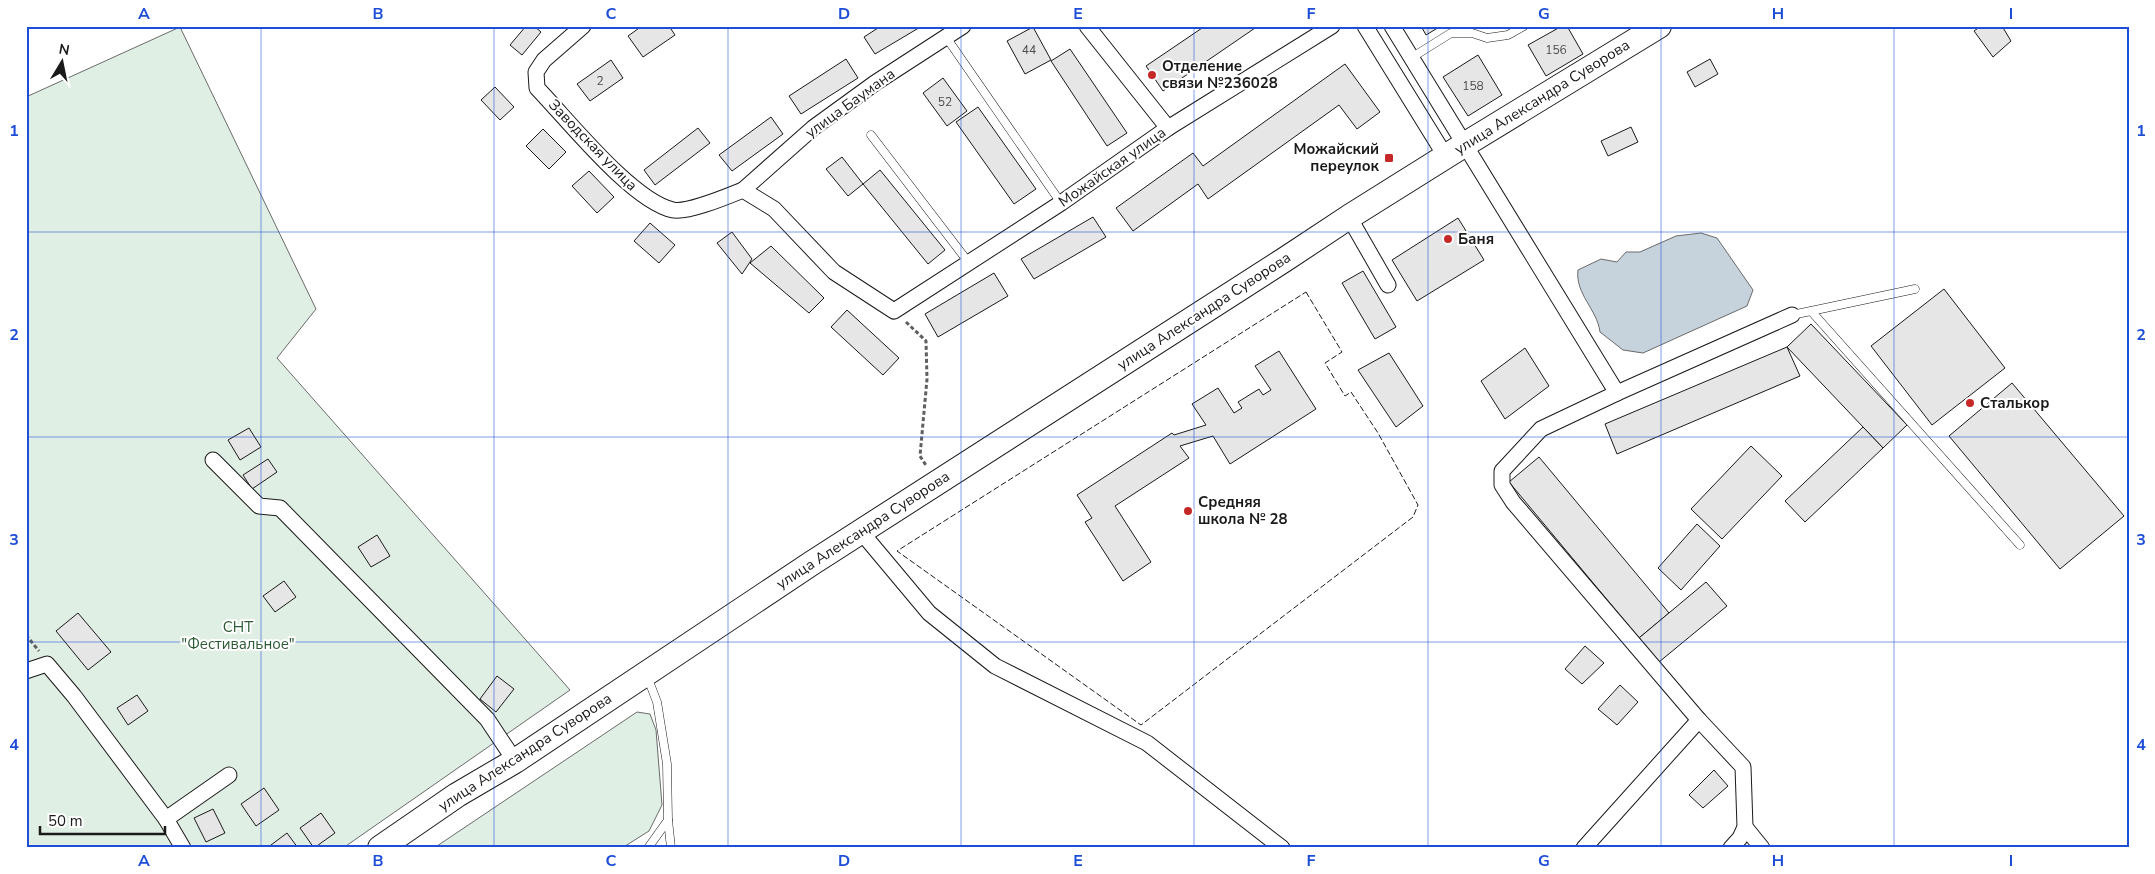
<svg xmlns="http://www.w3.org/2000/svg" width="2155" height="874" font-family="'Nunito Sans',sans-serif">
<rect width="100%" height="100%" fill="#fff"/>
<g fill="#e0efe3" stroke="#6a6a6a">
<polygon points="180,27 316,309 277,358 570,690 343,848 26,848 26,97"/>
<polygon points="637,712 650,714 656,730 662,805 649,831 622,848 434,848"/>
</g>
<path fill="#c6d2dc" stroke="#6a6a6a" d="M 1701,233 L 1717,238 L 1753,290 L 1747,306 L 1643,353 L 1623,350 L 1600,332 C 1597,309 1575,294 1578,270 L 1601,259 L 1617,262 L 1626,252 L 1640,252 L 1676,236 Z"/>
<g fill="#e6e6e6" stroke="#1a1a1a">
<polygon points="526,26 534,26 541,32 522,55 510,45"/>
<polygon points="642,26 669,26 675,35 643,57 628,36"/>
<polygon points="881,26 922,26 875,54 864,37"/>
<polygon points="1205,26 1258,26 1163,91 1146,66"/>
<polygon points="1421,26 1441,26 1426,35"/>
<polygon points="1562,26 1567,26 1583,54 1546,76 1528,45"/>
<polygon points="1981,26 2002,26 2011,41 1993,57 1974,31"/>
<polygon points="1033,27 1051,60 1025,74 1007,41"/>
<polygon points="1070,49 1127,133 1107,146 1051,61"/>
<polygon points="1478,55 1502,95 1468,116 1443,77"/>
<polygon points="846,59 858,78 801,114 789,96"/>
<polygon points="1710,59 1718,74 1695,87 1687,72"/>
<polygon points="611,60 623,78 590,101 577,84"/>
<polygon points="1345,64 1380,112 1357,129 1339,105 1208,199 1198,184 1133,231 1116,208 1193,153 1203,166"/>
<polygon points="943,78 967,111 947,126 923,93"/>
<polygon points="495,87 514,107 500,120 481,100"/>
<polygon points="978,107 1036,189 1014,204 956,122"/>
<polygon points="771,117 783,134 732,171 719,155"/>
<polygon points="1631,127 1638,142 1608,156 1601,141"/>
<polygon points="698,128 710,143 655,185 644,170"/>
<polygon points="543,129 566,152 549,169 526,146"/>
<polygon points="842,157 863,184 848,196 826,169"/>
<polygon points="880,170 945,250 928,264 863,184"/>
<polygon points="589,171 614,197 597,213 572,186"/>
<polygon points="1093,217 1106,237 1034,279 1021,259"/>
<polygon points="1458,218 1484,260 1417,301 1392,260"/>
<polygon points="650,223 675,245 659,263 634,241"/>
<polygon points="732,232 752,259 742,274 717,243"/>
<polygon points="771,246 824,298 809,313 750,263"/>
<polygon points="1363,271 1396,327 1375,339 1342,283"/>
<polygon points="994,273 1008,296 938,337 925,314"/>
<polygon points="1944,289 2005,368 1932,425 1871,346"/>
<polygon points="847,310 899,358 883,375 831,327"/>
<polygon points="1811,324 1907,425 1883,448 1787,347"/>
<polygon points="1787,347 1800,376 1617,454 1605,424"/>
<polygon points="1525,348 1549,386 1505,419 1481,381"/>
<polygon points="1279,351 1316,409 1230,464 1213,436 1180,446 1189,458 1115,506 1151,562 1123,581 1085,522 1092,518 1077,495 1172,433 1174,435 1206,425 1192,404 1218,388 1234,413 1242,408 1238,402 1259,389 1263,395 1271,390 1255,366"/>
<polygon points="1389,353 1423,406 1396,427 1358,370"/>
<polygon points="2012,383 2124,516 2060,569 1949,436"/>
<polygon points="1863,427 1883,448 1805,522 1785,501"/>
<polygon points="249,428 261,447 240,460 228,440"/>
<polygon points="1751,446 1782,476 1722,539 1691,509"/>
<polygon points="1539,457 1669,613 1639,638 1509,482"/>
<polygon points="268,459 277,472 252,489 243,475"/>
<polygon points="1697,524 1720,546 1681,590 1658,568"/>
<polygon points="377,535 390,556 371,567 358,547"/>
<polygon points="284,581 296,597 275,612 263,596"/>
<polygon points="1706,582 1727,606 1659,662 1639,638"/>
<polygon points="78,613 111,652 88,670 56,631"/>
<polygon points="1585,646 1604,663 1582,684 1565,669"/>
<polygon points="497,676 514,689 496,712 480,699"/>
<polygon points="1620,685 1638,702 1617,725 1598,709"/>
<polygon points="137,695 148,711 128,725 117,708"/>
<polygon points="1714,770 1728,786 1703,808 1689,795"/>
<polygon points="264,788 279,810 256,826 241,804"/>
<polygon points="213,809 225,833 206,842 194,818"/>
<polygon points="321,813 335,833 314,848 300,828"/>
<polygon points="287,833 298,848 267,848"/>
</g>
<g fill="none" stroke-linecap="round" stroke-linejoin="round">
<g stroke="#1a1a1a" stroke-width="9">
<g id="lane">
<polyline points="946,37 1061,203"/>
<polyline points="1411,58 1451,33 1472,33 1487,38 1508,35 1524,26"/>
<polyline points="871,135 969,263"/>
<polyline points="1811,311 2020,545"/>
<polyline points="1792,315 1915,289"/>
<polyline points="647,676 657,702 667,764 668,820 648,848"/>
<polyline points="668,820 671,848"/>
</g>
</g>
<g stroke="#1a1a1a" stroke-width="17">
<g id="street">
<path d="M 583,26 L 544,60 L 536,72 L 537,88 C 568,120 632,201 673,210 C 688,213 728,196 743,190 L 774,209 L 834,272 L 894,311 L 1061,203 L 1168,128 L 1332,26"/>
<polyline points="1087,26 1168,128"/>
<polyline points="1365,26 1446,157"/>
<polyline points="1392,26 1617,393"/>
<polyline points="743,190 813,128 875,83 963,26"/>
<polyline points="1349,217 1388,285"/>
<polyline points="213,460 259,506 280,508 487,719 515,761"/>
<polyline points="862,533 929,613 995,666 1147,743 1282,848"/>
<polyline points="26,671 47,664 74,696 166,819"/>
<polyline points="1745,827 1762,848"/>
<polyline points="183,848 166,819 229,775"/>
<polyline points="1584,848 1699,720"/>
<polyline points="1731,848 1740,838 1745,827 1743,767 1699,720 1513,502 1502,485 1502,471 1541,429 1617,393 1792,315"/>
</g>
</g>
<g stroke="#1a1a1a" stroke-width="26">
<polyline id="primary" points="380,848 457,795 515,761 812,563 1284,260 1349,217 1464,145 1659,26"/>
</g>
<g stroke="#5f5f5f" stroke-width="3" stroke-dasharray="4 2.5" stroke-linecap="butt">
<polyline points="906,322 926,341 927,379 920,456 927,467"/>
<polyline points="26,635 39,651"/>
</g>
<use href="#lane" stroke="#fff" stroke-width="8"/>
<use href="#street" stroke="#fff" stroke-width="15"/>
<use href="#primary" stroke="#fff" stroke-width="24"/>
<polygon stroke="#1a1a1a" stroke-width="1" stroke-dasharray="6 2.5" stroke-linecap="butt" points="1306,292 1342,352 1325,363 1345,396 1351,392 1378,433 1418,505 1413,517 1141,725 897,551"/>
</g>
<path fill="none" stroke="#1d4ed8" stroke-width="1" stroke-opacity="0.55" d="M 261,26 L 261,848M 494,26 L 494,848M 728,26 L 728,848M 961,26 L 961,848M 1194,26 L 1194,848M 1428,26 L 1428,848M 1661,26 L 1661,848M 1894,26 L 1894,848M 26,232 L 2129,232M 26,437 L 2129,437M 26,642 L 2129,642"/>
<g fill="#c62828" stroke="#fff" stroke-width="2">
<circle cx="1152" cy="75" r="5"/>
<rect x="1384" y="153" width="10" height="10" rx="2.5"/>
<circle cx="1448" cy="239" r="5"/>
<circle cx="1970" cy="403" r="5"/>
<circle cx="1188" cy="511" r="5"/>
</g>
<g text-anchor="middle" stroke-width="4" stroke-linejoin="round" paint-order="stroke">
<g font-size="12" fill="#4d4d4d">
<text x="1029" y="54">44</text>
<text x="1556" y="54">156</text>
<text x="600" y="85">2</text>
<text x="1473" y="90">158</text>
<text x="945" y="106">52</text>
</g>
<g font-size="15" font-weight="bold" fill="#1a1a1a" stroke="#fff" text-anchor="start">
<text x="1162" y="71">Отделение<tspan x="1162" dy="17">связи №236028</tspan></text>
<text x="1379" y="154" text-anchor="end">Можайский<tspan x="1379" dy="17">переулок</tspan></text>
<text x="1458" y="244">Баня</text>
<text x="1980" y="408">Сталькор</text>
<text x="1198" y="507">Средняя<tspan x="1198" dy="17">школа № 28</tspan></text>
</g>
<g font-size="15" fill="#1a1a1a" stroke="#fff">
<text transform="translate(1542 97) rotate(-32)" y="5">улица Александра Суворова</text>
<text transform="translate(850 103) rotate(-36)" y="5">улица Баумана</text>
<text transform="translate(593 145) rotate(46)" y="5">Заводская улица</text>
<text transform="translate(1112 167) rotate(-35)" y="5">Можайская улица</text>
<text transform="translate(1204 311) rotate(-33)" y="5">улица Александра Суворова</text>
<text transform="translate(863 530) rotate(-33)" y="5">улица Александра Суворова</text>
<text transform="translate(525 752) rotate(-33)" y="5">улица Александра Суворова</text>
</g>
<g font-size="15" fill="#2b5a34" stroke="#fff">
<text x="238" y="632">СНТ<tspan x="238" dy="17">"Фестивальное"</tspan></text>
</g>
</g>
<rect width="2155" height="874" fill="none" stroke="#ffffff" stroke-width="55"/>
<g transform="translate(62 62) rotate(10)" stroke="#ffffff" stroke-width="4" paint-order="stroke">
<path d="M0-4L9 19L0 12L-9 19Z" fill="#1a1a1a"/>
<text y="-8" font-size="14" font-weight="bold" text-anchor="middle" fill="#1a1a1a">N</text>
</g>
<path d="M40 826v8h125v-8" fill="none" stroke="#1a1a1a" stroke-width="2.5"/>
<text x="48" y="826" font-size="15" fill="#1a1a1a" stroke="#ffffff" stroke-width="4" paint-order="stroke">50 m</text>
<rect x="28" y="28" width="2100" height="818" fill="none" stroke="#1d4ed8" stroke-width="2"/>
<g font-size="16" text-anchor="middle" font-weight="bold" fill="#1d4ed8">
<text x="144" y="19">A</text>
<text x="378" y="19">B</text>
<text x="611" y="19">C</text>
<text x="844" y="19">D</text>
<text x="1078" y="19">E</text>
<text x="1311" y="19">F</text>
<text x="1544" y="19">G</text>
<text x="1778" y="19">H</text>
<text x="2011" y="19">I</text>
<text x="14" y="136">1</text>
<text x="2141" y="136">1</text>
<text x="14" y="340">2</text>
<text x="2141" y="340">2</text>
<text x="14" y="545">3</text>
<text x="2141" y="545">3</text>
<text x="14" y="750">4</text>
<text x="2141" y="750">4</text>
<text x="144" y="866">A</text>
<text x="378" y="866">B</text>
<text x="611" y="866">C</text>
<text x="844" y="866">D</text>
<text x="1078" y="866">E</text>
<text x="1311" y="866">F</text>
<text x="1544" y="866">G</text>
<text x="1778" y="866">H</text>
<text x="2011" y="866">I</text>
</g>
</svg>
